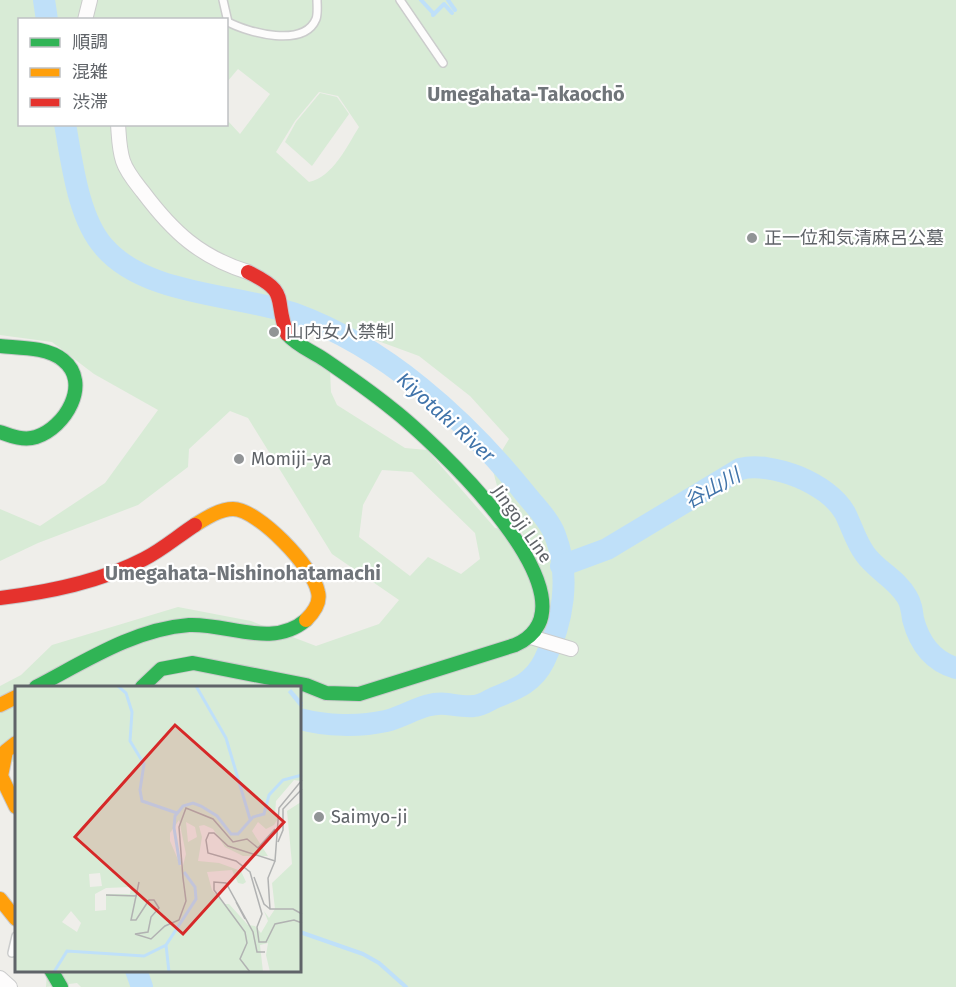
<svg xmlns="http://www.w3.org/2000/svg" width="956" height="987" font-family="'Fira Sans','Noto Sans JP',sans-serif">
<rect width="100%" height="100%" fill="#efeeea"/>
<g fill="#d8ebd6" fill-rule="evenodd">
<path d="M 0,0 L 956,0 L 956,987 L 81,987 L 77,983 L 46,987 L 47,971 L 300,970 L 300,687 L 16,687 L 16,762 L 0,761 L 0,686 L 21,675 L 52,645 L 178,607 L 251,621 L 316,646 L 379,624 L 399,600 L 332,554 L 248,418 L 230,411 L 189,449 L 188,467 L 138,505 L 38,543 L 0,561 L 0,509 L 40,526 L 105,483 L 158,410 L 94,374 L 52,342 L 0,335 ZM 20,20 L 226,20 L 227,82 L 238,69 L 270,94 L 240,134 L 227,120 L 226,124 L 20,124 ZM 319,92 L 338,96 L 359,127 C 347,146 333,177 309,182 L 276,152 L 295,121 ZM 291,309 L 419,356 L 470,396 L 509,439 L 492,467 L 500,497 L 524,536 L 521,542 L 503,529 L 495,528 L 427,450 L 405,448 L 337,405 L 331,392 L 330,371 L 285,338 ZM 382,470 L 412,472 L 475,533 L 480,559 L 461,574 L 428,557 L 410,576 L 359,537 L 363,505 Z"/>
<polygon points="320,93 337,97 349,114 312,166 285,142 296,122"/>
</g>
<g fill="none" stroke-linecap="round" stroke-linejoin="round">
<g stroke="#bfe0f9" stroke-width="4">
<polyline points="421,0 434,14"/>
<polyline points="448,0 455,10"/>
<polyline points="433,15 444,4 452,13"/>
<polyline points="300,932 363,954 379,963 406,987"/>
</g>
<g stroke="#bfe0f9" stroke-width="22">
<polyline points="44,0 47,20"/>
<path d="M 65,124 C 72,162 78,218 104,247 C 146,296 238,294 295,314 C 385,347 464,418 523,491 C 534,505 549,519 555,535 C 571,576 563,623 544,661 C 533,683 516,689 494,698 C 488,701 481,706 474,706 C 466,707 455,705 447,704 C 425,701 407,716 386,721 C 359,727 326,726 300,719"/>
<path d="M 561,566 L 607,549 L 740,469 C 772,461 828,483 845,513 C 852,527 856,542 865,554 C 877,571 897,579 907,597 C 911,603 912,611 913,619 C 919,642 932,661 956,668"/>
<polyline points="136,970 142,987"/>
</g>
<g stroke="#cbcccc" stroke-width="10">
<g id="lane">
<path d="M 223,0 L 228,22 C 249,33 304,48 316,19 C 318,14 317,5 317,0"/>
<polyline points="400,0 443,63"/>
<polyline points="12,953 16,936"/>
</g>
</g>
<g stroke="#cbcccc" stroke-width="16">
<g id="street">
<polyline points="85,20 90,0"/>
<path d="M 118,124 C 119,137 119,149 123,161 C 127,173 136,183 143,192 C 173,232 200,257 248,272"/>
<polyline points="531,637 571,649"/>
<polyline points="0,978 10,987"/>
</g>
</g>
<g stroke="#cacacb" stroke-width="16">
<g id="fast">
<path d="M 0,346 C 20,348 47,347 63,360 C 92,383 65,428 36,437 C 24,441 11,436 0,432"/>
<path d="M 36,687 C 84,662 134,629 189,625 C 228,623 272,649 306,620"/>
<path d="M 142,687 L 161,669 L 193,663 L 306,685 L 326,693 L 359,694 L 515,645 C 610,604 431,439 391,408 C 370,391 347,375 325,360 C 313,352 296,345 287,334"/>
<polyline points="51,970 61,987"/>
</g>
</g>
<g stroke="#cacacb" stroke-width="16">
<g id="slow">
<path d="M 195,525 C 206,518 220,509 233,509 C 258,509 314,568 318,592 C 321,603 313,613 306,620"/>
<polyline points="0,705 16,697"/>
<polyline points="16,743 6,751 1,776 16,807"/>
<polyline points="0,899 16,919"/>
</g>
</g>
<g stroke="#cacacb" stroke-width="16">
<g id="jam">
<path d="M 248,272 C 291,293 273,297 287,334"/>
<path d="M 0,598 C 49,592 100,582 144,559 C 162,550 178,536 195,525"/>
</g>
</g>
<use href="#lane" stroke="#fdfcfc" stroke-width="7"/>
<use href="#street" stroke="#fdfcfc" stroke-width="14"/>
<use href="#fast" stroke="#30b455" stroke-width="14"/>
<use href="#slow" stroke="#ff9f0a" stroke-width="14"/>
<use href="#jam" stroke="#e5322d" stroke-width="14"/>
</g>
<g fill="#919496" stroke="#fff" stroke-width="2">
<circle cx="752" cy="238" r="6"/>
<circle cx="274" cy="332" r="6"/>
<circle cx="239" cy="459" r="6"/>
<circle cx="319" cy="817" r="6"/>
</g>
<g text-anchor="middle" stroke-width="4.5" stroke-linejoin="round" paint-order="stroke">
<g font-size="18" fill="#5f6368" stroke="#fff" text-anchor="start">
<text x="764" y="244">正一位和気清麻呂公墓</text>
<text x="286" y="338">山内女人禁制</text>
<text x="251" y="465">Momiji-ya</text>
<text x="331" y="823">Saimyo-ji</text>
</g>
<g font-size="18" fill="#5f6368" stroke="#fff">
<text transform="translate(522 524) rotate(55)" y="6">Jingoji Line</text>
</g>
<g font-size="20" font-weight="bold" fill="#70757a" stroke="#fff">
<text x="526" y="101">Umegahata-Takaochō</text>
<text x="243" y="580">Umegahata-Nishinohatamachi</text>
</g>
<g font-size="20" font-style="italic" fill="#4174aa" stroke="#fff">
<text transform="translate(446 417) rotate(42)" y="7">Kiyotaki River</text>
<text transform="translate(712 488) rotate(-29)" y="7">谷山川</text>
</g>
</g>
<g transform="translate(15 686)">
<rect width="286" height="286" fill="#efeeea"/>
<path d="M 0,0 L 286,0 L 286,95 L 279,94 L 261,115 L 260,129 L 264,131 L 259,139 L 251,143 L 243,136 L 237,145 L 253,170 L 228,170 L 210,161 L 198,143 L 189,139 L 184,140 L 187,151 L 183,175 L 204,177 L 226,185 L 231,196 L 228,198 L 223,197 L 217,184 L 192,186 L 197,204 L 209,218 L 214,218 L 233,239 L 240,240 L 246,247 L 253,235 L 249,225 L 254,232 L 260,223 L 257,197 L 277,178 L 272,125 L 286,116 L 286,286 L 255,286 L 251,269 L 253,257 L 245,259 L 248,286 L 0,286 ZM 164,134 L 171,168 L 167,183 L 155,155 L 155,147 ZM 171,136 L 180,141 L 182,151 L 173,156 ZM 85,187 L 87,200 L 75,201 L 74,188 ZM 116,201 L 115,208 L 91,208 L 91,224 L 80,225 L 80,208 L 91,202 ZM 56,225 L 66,237 L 62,246 L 47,236 Z" fill="#d8ebd6" fill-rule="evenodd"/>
<path fill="none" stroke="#bfe0f9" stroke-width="3" d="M 103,0 L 111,7 L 117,26 L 115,55 L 129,78 L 125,104 L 127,115 L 162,127M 181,0 L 211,52 L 235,133M 275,4 L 287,18M 274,5 L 287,21M 165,179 L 159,142 L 160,130 L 168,120 L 178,117 L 186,120 L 202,130 L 216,148 L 223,148 L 238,131 L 249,128 L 254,109 L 268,94 L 287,89M 151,259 L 154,286M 39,286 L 52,265 L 129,270 L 151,259 L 181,213 L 180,201 L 169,186"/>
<path fill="none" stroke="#b1b2b2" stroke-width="1.5" d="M 287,94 L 264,122 L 260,175 L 213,160 L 199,147 L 194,147 L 191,154 L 193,167 L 221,175 L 235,186 L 247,228 L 242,241 L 244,256 L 251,256 L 260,238 L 279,234 L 287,237M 263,156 L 268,144 L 268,123 L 287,103M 260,175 L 253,192 L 255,223 L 278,223 L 287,228M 239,191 L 249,218 L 255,223M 168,192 L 164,141 L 171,122 L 198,133 L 218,156 L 232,153 L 243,162 L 260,143M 124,196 L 116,234 L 121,234 L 134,214 L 139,214 L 144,222 L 136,231 L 133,246 L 120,248 L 136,253 L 150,240 L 164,234 L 171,215 L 168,192M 91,209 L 122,210M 221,216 L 230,233M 235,286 L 225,273 L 232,257 L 230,246 L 199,204 L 199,196 L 211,197 L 238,246 L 242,266 L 250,266"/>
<path fill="#d62828" fill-opacity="0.15" stroke="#d62828" stroke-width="3" d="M 160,39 L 269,136 L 168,248 L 60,151 Z"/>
<rect width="286" height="286" fill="none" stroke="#5f6368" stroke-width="3"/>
</g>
<rect x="18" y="18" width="210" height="108" fill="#ffffff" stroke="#bfc1c3" stroke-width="1.5"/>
<rect x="30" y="38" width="30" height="9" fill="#30b455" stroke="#bfc1c3" stroke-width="1.5"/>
<text x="72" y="48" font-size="18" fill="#5f6368">順調</text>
<rect x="30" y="68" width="30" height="9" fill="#ff9f0a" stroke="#bfc1c3" stroke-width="1.5"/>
<text x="72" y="78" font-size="18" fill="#5f6368">混雑</text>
<rect x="30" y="98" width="30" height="9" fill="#e5322d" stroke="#bfc1c3" stroke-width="1.5"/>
<text x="72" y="108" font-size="18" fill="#5f6368">渋滞</text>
</svg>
